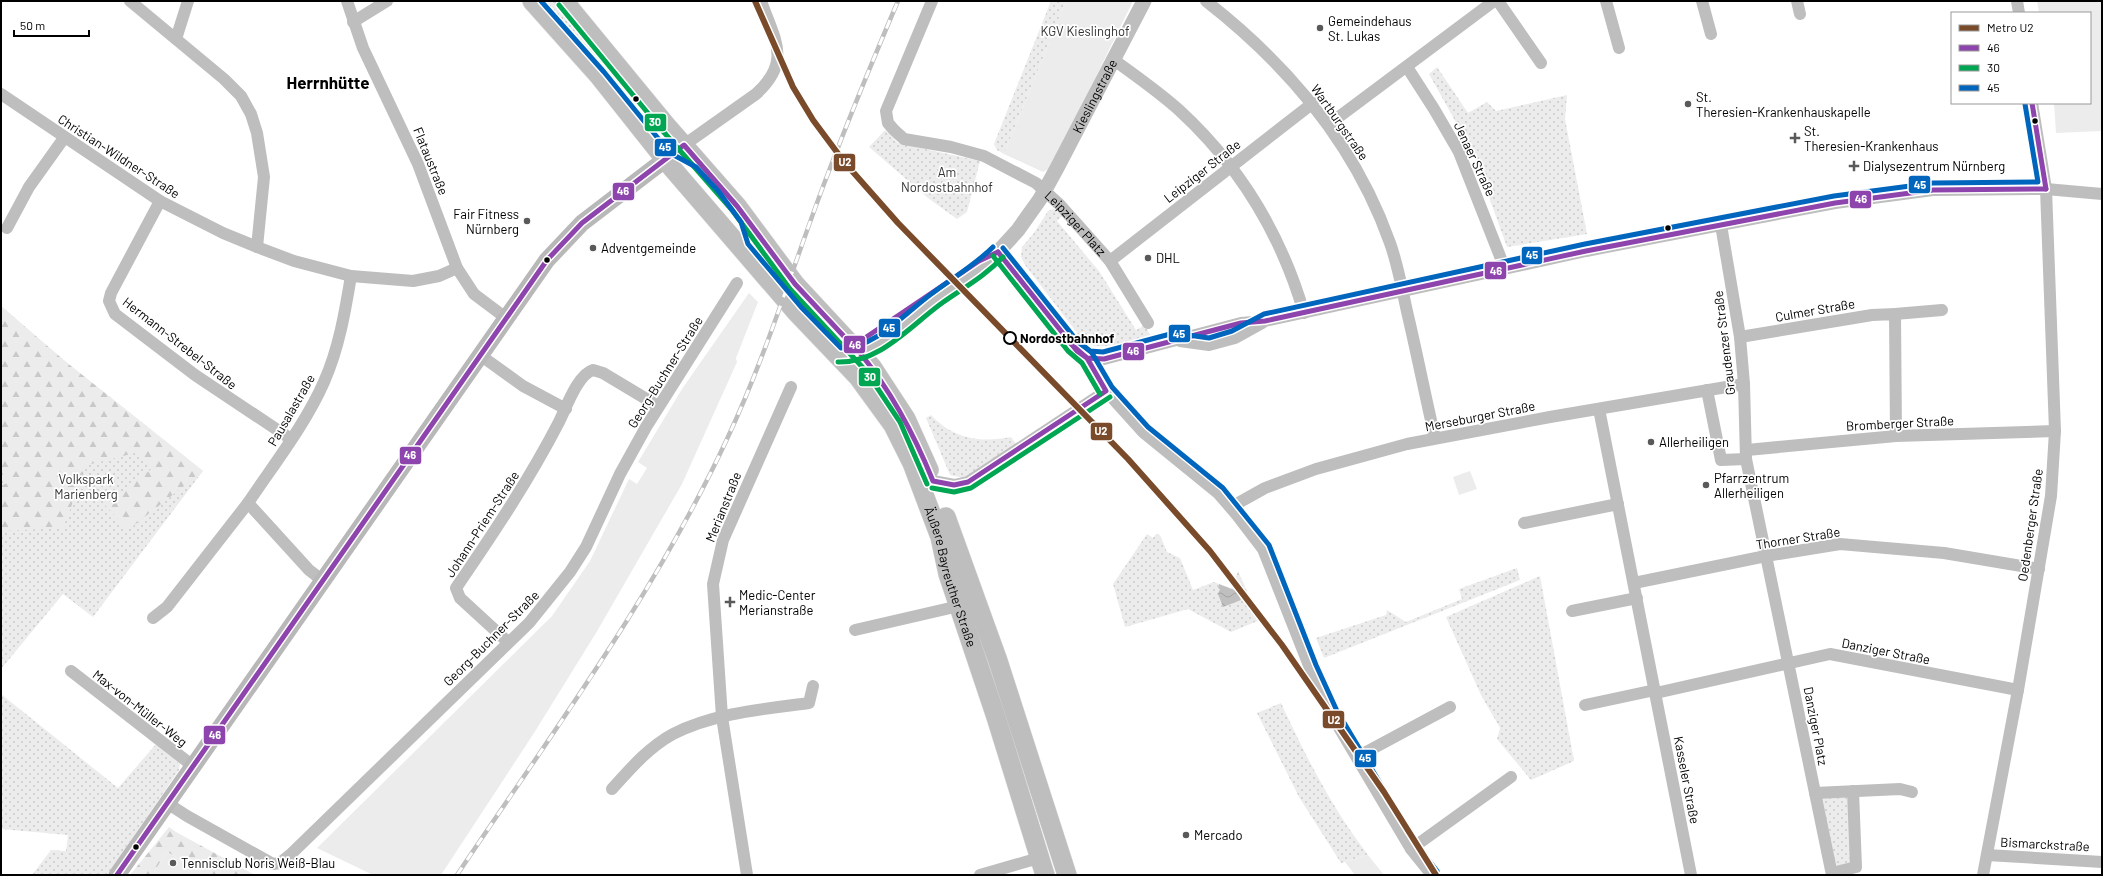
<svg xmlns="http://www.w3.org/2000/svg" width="2103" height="876" font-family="Barlow,sans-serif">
<defs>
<pattern id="grass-dots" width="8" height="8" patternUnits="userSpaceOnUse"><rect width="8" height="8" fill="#ececec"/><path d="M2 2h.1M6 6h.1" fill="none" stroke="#c9c9c9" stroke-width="1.8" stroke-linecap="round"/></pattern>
<pattern id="forest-firs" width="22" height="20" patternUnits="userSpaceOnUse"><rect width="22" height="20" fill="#ececec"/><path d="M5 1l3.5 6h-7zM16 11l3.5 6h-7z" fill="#c9c9c9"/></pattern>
<pattern id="water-waves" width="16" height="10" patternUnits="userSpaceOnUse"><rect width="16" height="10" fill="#bfbfbf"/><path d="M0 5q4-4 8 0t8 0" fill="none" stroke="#a2a2a2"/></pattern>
</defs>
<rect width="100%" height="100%" fill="#fff"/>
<g fill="url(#grass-dots)">
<polygon points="538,1 560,1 635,100 630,100"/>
<polygon points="1051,1 1066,1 1004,154 997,150 994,144"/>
<polygon points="1437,67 1468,113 1487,102 1496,111 1567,95 1565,119 1587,234 1507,247 1473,153 1429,74"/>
<polygon points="645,108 663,127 655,133 640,114 641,111"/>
<polygon points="885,130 898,143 980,161 967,212 957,219 928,198 869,147"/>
<path d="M 1054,209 L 1062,216 L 1057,221 L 1099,271 L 1136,330 L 1145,325 L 1150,335 C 1130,340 1103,353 1084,342 L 1025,265 L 1021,257 L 1022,247 L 1034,233 L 1048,211 Z"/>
<polygon points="1,306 66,362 203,471 93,617 63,594 1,669"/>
<path d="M 931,415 C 953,439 981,443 1011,437 L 1016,444 L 964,478 L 950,475 L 926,418 Z"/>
<polygon points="1147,534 1153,538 1156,534 1160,535 1167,552 1180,558 1193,590 1214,582 1219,584 1218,587 1237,591 1231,589 1238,571 1260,620 1231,632 1188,609 1125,627 1113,584"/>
<polygon points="1517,568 1520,580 1324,658 1316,638 1386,615 1387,610 1406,622 1462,599 1459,589"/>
<polygon points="1540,576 1574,761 1531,780 1497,739 1500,728 1481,695 1446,617"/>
<polygon points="1,694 118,788 156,744 180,764 179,770 107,875 32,875 51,850 66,851 68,835 1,829"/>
<path d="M 1281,703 C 1306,757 1332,808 1368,855 L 1341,863 L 1299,797 L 1257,713 Z"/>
<polygon points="1844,795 1849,799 1851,862 1835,867 1821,797"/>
</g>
<g fill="url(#forest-firs)">
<polygon points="1,306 66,362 203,471 128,530 105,505 154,467 135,453 87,465 63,528 1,531 1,486 7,483 1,467"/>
<polygon points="169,827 176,832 255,875 206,875 167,852 152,875 130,875"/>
</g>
<g fill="#ececec">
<polygon points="1066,1 1133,1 1051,168 1043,172 1004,154"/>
<polygon points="2037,1 2102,1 2102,131 2056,133 2054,103 2090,103 2090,13 2039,13"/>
<polygon points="749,293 758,302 736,358 737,362 682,484 596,633 534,733 441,875 373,875 317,848 552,616 590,561 629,479 637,484 647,468 638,462 682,389"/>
<polygon points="1470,471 1477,489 1459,495 1453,477"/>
<polygon points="167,852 206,875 152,875"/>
<polygon points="1368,855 1384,875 1355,875 1345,862"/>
</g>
<polygon fill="url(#water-waves)" points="1219,584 1237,591 1241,600 1223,607 1218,594 1220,589 1218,588"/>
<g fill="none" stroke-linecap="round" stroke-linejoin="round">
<g stroke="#dbdbdb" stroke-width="20">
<g id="primary">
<path id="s3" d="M 532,1 L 599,76 L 672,168 L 796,312 L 858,377 L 893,425 L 912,463 L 940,537 L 948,574 L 996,717 L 1045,875"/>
<polyline points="564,1 666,125 737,206 795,284 872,367 906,419 929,470"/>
<polyline points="946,517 998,661 1067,875"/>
</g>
</g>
<g stroke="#bebebe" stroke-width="12">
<polyline points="130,1 224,79 241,96 251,114 257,133 264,177 257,247"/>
<polyline points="347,1 363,48 418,164 457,268 474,294 506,318"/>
<path id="s1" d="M 932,1 L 886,111 L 888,123 L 894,130 L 904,139 L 951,147 L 984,156 L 1036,183 L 1060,205 L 1110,261 L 1148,323"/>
<path d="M 1206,1 C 1288,65 1355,144 1390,243 C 1399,268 1403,295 1409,320 C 1418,359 1426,399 1435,438"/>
<polyline points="1498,1 1541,63"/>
<polyline points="1606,1 1619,48"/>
<polyline points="1702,1 1711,34"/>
<polyline points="1797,1 1800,14"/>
<polyline points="2017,1 2019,13"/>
<polyline points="353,22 387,1"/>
<polyline points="176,39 188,1"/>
<path d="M 1114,60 C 1136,76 1159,92 1179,110 C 1240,166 1281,234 1304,313"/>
<polyline points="1407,67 1434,109 1459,152 1505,269"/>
<polyline points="1,94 160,201 223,233 257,247 294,261 351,276 413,281 439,276 457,268"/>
<polyline points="1328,125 1494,1"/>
<path d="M 684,145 L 756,94 C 792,61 775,41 761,1"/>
<polyline points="160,201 111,293 109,301 115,314 195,375 291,439"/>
<polyline points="1721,225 1740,337 1744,384 1746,459 1832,875"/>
<polyline points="7,228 29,187 64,138"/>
<polyline points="998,252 1073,347 1087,358 1106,391 1143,432 1218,493 1237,515 1263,549 1310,668 1331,714 1411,849 1432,875"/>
<polyline points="1110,261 1313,103"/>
<polyline points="1895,314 1942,310"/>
<polyline points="1740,337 1872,315 1895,314 1896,436"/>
<polyline points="1180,341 1209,345 1235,338 1262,323"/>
<polyline points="480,355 523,386 566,409"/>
<polyline points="1087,358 1104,359 1241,323 1265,321 1586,251 1835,203 1933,190 2046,189 2102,194"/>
<polyline points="1707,390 1721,460 1746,459"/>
<polyline points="1599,409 1691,875"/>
<polyline points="1747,450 1896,436 2055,431"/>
<polyline points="933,481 954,485 968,482 1106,391"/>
<polyline points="1231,507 1265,488 1316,469 1407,444 1550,417 1744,384"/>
<polyline points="1524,523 1618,504"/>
<path d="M 322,580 L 309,570 L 248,503 C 274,464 305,425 324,382 C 339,348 345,312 351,276"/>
<polyline points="1634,583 1766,556 1840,544 1944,553 2039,569"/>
<polyline points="1572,611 1637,598"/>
<polyline points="153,618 167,607 248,503"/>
<polyline points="855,630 959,606"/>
<path d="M 508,642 L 460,598 L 456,588 C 493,534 529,480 559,422 C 566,408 578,374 593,370 L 603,373 L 658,406"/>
<polyline points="71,671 193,766"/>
<polyline points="1656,693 1830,654 2018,690"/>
<polyline points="1585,705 1655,690"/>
<polyline points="1357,757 1450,707"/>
<path d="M 612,789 C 630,769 649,747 673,734 C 714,713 764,709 809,703 L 813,686"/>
<polyline points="1815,793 1900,789 1912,792"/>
<polyline points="167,803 187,816 273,864 280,863 290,855 529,623 570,572 586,547 620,474 646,427 737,283"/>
<polyline points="1411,849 1511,777"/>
<polyline points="1987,855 2102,862"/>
<polyline points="1832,873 1856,867 1853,791"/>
<polyline points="747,875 722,717 713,584 723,540 791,387"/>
<polyline points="980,875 1039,858"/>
<polyline points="1983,875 2018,690 2051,496 2055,431 2046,189 2032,103"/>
</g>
<path stroke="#bebebe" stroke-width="15" id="s2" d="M 849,356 L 860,353 L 890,334 L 944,294 L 987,264 L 1018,230 L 1040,199 L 1057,168 L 1144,1"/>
<polyline stroke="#b8b8b8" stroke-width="17" points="117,875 547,260 582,223 684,145"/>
<use href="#primary" stroke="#bebebe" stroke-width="19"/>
<g stroke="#bebebe" stroke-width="4.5">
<path id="rail" d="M 457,875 C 552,733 655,594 727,439 C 766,356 792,269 824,184 C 847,123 872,62 898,1"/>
</g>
<use href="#rail" stroke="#fff" stroke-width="3" stroke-dasharray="9" stroke-linecap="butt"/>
<g stroke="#fff" stroke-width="8">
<g id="bus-1">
<polyline points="2032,103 2046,189"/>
<polyline points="998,252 1077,351 1087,358 1104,359 1241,323 1265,321 1586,251 1835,203 1933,190 2046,189"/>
<path d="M 860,353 C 892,392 914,434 933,481 L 954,485 L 968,482 L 1106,391 L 1087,358 L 1070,343"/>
<polyline points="117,875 547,260 582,223 684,145 737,206 795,284 853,346 979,261 998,252"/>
</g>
</g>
<g stroke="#fff" stroke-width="8">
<g id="bus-2">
<polyline points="559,5 661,129 732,210 790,289 866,371 900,422 927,484"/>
<polyline points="993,256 1068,351 1082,363 1100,394"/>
<path d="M 838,362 C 880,363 910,326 942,303 C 963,288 985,276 1003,257"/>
<polyline points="932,488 954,492 971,488 1110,397"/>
</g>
</g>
<g stroke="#fff" stroke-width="8">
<g id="bus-3">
<path d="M 541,1 L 604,72 L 670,153 L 696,167 L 719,192 L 741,222 L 748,244 L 801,307 L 841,348 C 875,349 908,310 934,292 C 954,277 975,265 993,247"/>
<polyline points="1003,248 1078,342 1090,351 1103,352 1174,333 1209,338 1232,331 1264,314 1585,244 1834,196 1933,183 2038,182 2025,104"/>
<polyline points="1075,338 1092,353 1112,387 1148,427 1223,488 1269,545 1316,665 1337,711 1417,845 1437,871"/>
</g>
</g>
<use href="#bus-1" stroke="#8e44ad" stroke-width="5"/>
<use href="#bus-2" stroke="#00a651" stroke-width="5"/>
<use href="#bus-3" stroke="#0065bd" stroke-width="5"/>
<g stroke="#fff" stroke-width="9">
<polyline id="metro-1" points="755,1 793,87 813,120 845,163 898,223 1128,459 1210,551 1282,645 1384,792 1436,875"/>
</g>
<use href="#metro-1" stroke="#7a4b2a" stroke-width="6"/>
</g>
<g fill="#595959" stroke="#fff" stroke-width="1.5">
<circle cx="1320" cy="28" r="4"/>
<circle cx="1688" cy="104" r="4"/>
<path d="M1793 132h4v4h4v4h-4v4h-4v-4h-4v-4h4z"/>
<path d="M1852 160h4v4h4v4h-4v4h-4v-4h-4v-4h4z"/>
<circle cx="527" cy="221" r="4"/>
<circle cx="593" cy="248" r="4"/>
<circle cx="1148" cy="258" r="4"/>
<circle cx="1651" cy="442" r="4"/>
<circle cx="1706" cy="485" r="4"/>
<path d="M728 596h4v4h4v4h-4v4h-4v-4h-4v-4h4z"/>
<circle cx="1186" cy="835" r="4"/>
<circle cx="173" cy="863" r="4"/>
</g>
<g fill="#000" stroke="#fff" stroke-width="1.5">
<circle cx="636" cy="99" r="3.5"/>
<circle cx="2035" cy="121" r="3.5"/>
<circle cx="1668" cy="228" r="3.5"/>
<circle cx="547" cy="260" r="3.5"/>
<circle cx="136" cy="847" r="3.5"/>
</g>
<circle fill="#fff" stroke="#000" stroke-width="2" cx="1010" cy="338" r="6"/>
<g text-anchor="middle" stroke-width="3.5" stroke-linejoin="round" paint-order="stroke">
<g font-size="13" fill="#000" stroke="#fff" text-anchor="start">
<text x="1328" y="26">Gemeindehaus<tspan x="1328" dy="15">St. Lukas</tspan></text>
<text x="1696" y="102">St.<tspan x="1696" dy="15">Theresien-Krankenhauskapelle</tspan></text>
<text x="1804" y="136">St.<tspan x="1804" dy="15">Theresien-Krankenhaus</tspan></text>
<text x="1863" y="171">Dialysezentrum Nürnberg</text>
<text x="519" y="219" text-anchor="end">Fair Fitness<tspan x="519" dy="15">Nürnberg</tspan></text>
<text x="601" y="253">Adventgemeinde</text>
<text x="1156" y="263">DHL</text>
<text x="1659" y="447">Allerheiligen</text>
<text x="1714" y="483">Pfarrzentrum<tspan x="1714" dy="15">Allerheiligen</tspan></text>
<text x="739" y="600">Medic-Center<tspan x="739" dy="15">Merianstraße</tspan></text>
<text x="1194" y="840">Mercado</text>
<text x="181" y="868">Tennisclub Noris Weiß-Blau</text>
</g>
<g font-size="13" fill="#333" stroke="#fff">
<text x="1085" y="36">KGV Kieslinghof</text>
<text x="947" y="177">Am<tspan x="947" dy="15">Nordostbahnhof</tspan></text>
<text x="86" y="484">Volkspark<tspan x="86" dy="15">Marienberg</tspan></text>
</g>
<g font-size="13" fill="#000" stroke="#fff">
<text dy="5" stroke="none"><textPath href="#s2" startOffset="367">Kieslingstraße</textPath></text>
<text transform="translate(1340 122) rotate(55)" y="5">Wartburgstraße</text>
<text transform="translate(119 156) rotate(33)" y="5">Christian-Wildner-Straße</text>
<text transform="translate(1475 159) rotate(65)" y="5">Jenaer Straße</text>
<text transform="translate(431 161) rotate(68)" y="5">Flataustraße</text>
<text transform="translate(1202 171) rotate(-38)" y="5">Leipziger Straße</text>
<text dy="5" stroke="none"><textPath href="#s1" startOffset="351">Leipziger Platz</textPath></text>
<text transform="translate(1815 310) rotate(-10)" y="5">Culmer Straße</text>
<text transform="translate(180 343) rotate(38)" y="5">Hermann-Strebel-Straße</text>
<text transform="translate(1724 343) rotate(-97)" y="5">Graudenzer Straße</text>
<text transform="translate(665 372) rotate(-58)" y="5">Georg-Buchner-Straße</text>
<text transform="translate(291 410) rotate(-60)" y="5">Pausalastraße</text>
<text transform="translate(1480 416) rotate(-11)" y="5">Merseburger Straße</text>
<text transform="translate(1900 423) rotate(-3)" y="5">Bromberger Straße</text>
<text transform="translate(723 507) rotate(-68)" y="5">Merianstraße</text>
<text transform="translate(482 524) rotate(-57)" y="5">Johann-Priem-Straße</text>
<text transform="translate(2030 525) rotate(-82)" y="5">Oedenberger Straße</text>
<text transform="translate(1798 538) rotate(-9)" y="5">Thorner Straße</text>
<text dy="5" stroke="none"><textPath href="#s3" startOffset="720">Äußere Bayreuther Straße</textPath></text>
<text transform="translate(491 638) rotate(-45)" y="5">Georg-Buchner-Straße</text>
<text transform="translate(1886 651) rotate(11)" y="5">Danziger Straße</text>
<text transform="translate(140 708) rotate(38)" y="5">Max-von-Müller-Weg</text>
<text transform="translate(1816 726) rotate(79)" y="5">Danziger Platz</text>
<text transform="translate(1687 780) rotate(79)" y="5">Kasseler Straße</text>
<text transform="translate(2045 844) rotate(3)" y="5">Bismarckstraße</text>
</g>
<g font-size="13" font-weight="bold" fill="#000" stroke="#fff" text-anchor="start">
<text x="1020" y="343">Nordostbahnhof</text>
</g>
<g font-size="17" font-weight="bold" fill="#000" stroke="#fff">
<text x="328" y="89">Herrnhütte</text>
</g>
</g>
<g stroke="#fff" stroke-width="1.5">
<rect x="644" y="113" width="23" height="19" rx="4" fill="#00a651"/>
<rect x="654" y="138" width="23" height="19" rx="4" fill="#0065bd"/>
<rect x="833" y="153" width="23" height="19" rx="4" fill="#7a4b2a"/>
<rect x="1908" y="175" width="23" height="19" rx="4" fill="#0065bd"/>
<rect x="612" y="182" width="23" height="19" rx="4" fill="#8e44ad"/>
<rect x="1849" y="190" width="23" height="19" rx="4" fill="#8e44ad"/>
<rect x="1521" y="246" width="22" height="19" rx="4" fill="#0065bd"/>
<rect x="1484" y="261" width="23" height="19" rx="4" fill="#8e44ad"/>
<rect x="878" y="318" width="23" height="20" rx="4" fill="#0065bd"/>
<rect x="1168" y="324" width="23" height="19" rx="4" fill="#0065bd"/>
<rect x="843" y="335" width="23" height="19" rx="4" fill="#8e44ad"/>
<rect x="1122" y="342" width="23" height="19" rx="4" fill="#8e44ad"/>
<rect x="858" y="367" width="23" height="20" rx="4" fill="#00a651"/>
<rect x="1090" y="422" width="23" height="19" rx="4" fill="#7a4b2a"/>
<rect x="399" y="446" width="23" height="19" rx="4" fill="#8e44ad"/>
<rect x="1322" y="710" width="23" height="19" rx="4" fill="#7a4b2a"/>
<rect x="203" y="725" width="23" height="20" rx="4" fill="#8e44ad"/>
<rect x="1354" y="749" width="23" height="19" rx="4" fill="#0065bd"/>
</g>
<g font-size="11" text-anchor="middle" font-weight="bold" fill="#fff">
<text x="655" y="126">30</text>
<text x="665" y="151">45</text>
<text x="845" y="166">U2</text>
<text x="1920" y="189">45</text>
<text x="623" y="195">46</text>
<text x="1861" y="203">46</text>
<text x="1532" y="259">45</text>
<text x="1496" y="275">46</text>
<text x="889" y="332">45</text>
<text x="1179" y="338">45</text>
<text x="855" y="349">46</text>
<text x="1133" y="355">46</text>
<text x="870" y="381">30</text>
<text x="1101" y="435">U2</text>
<text x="410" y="459">46</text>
<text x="1334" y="724">U2</text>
<text x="215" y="739">46</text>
<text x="1365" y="762">45</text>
</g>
<rect width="2103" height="876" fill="none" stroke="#000000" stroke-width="4"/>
<rect x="1951" y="12" width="140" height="92" fill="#ffffff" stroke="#999999"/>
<rect x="1959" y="25" width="20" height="6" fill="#7a4b2a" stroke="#999999"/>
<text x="1987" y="32" font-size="12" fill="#000000">Metro U2</text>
<rect x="1959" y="45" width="20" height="6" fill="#8e44ad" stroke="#999999"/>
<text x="1987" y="52" font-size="12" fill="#000000">46</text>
<rect x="1959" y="65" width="20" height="6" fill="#00a651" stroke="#999999"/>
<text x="1987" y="72" font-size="12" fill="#000000">30</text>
<rect x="1959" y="85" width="20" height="6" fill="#0065bd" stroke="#999999"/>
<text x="1987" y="92" font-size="12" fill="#000000">45</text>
<path d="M14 30v6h75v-6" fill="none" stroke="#000000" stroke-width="2"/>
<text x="20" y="30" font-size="12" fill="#000000" stroke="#ffffff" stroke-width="3" paint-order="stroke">50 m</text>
</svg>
